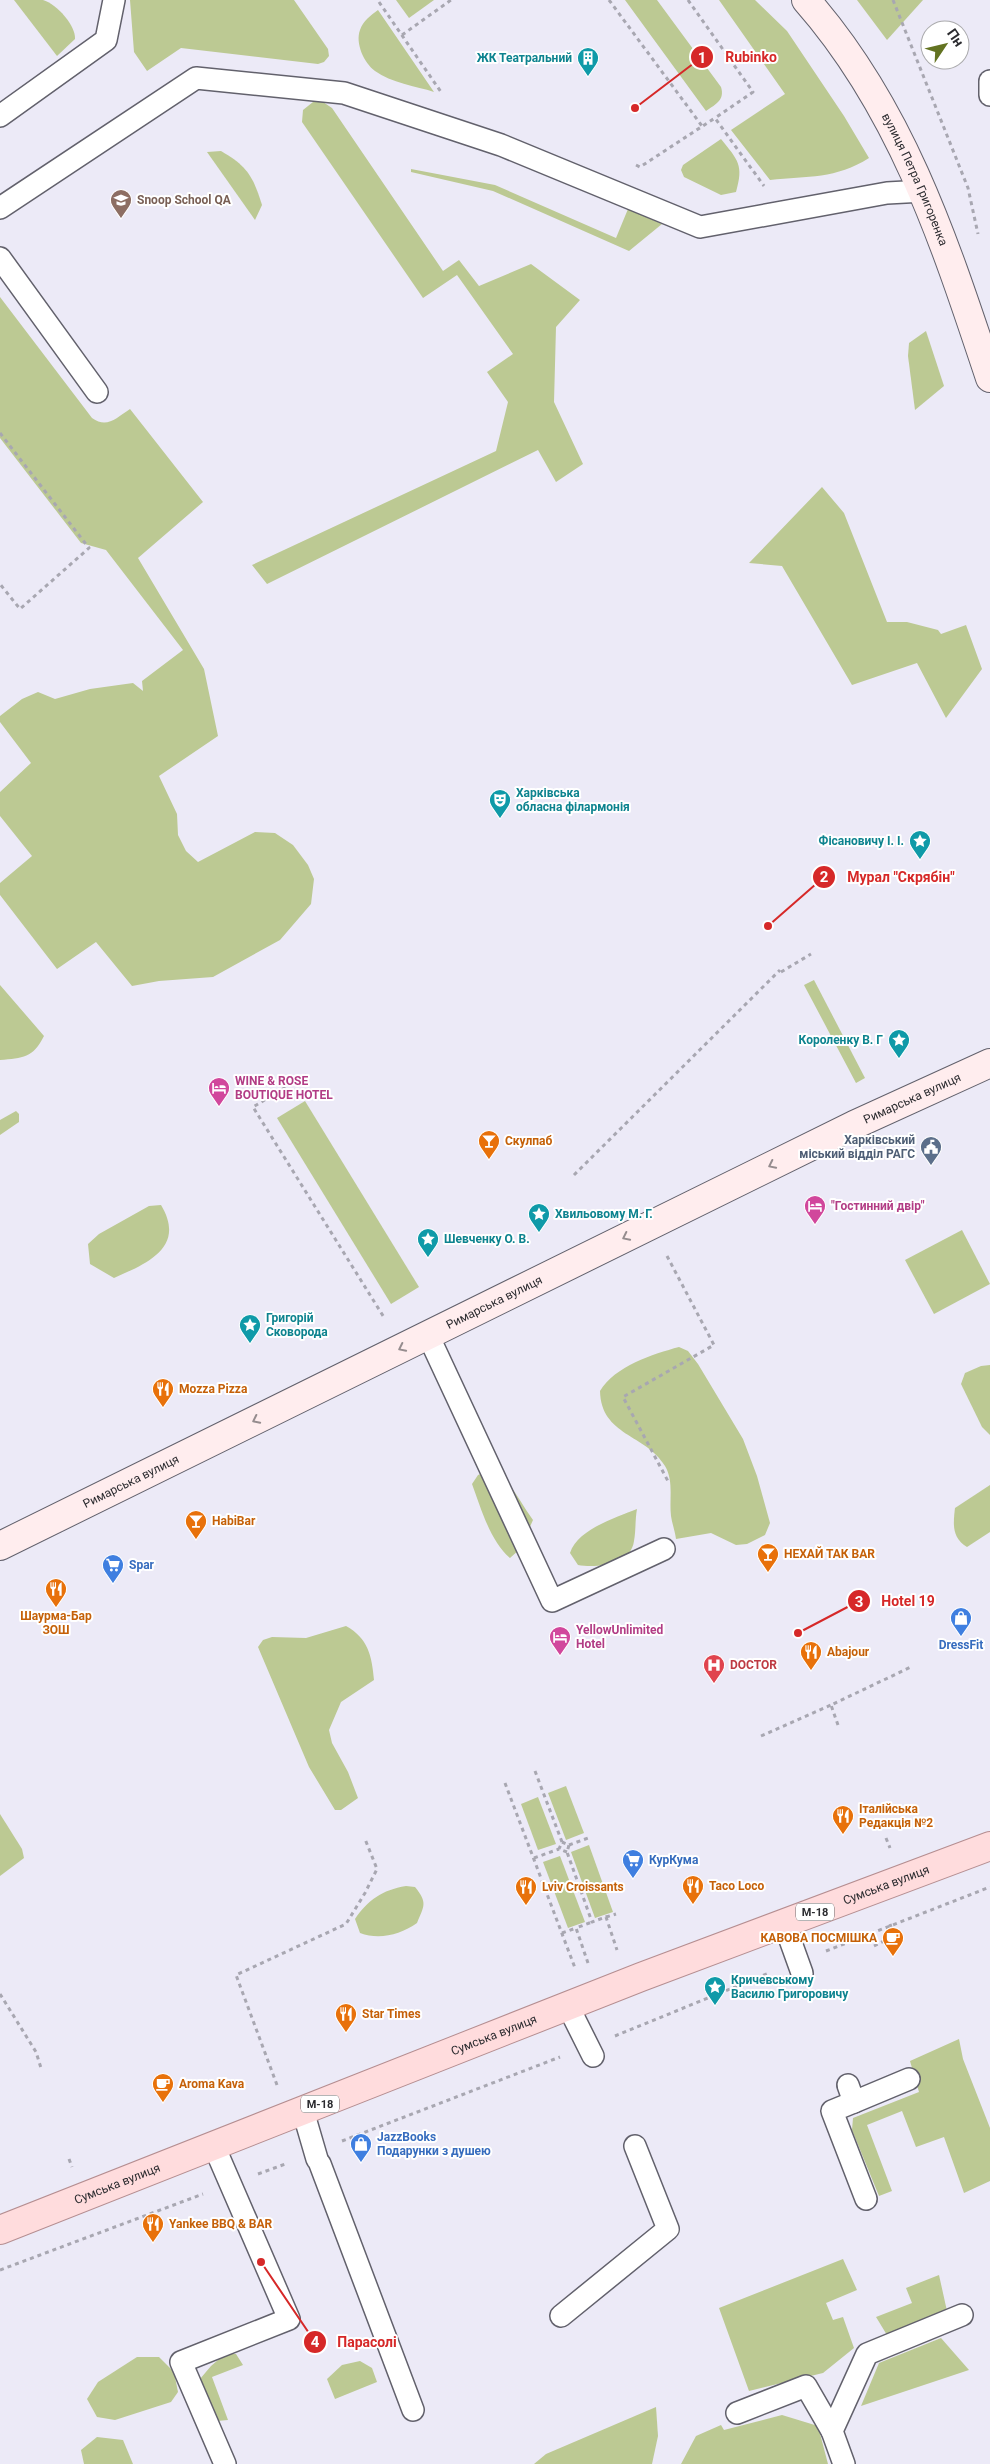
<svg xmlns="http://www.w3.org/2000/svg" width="990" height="2464" font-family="Roboto,sans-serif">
<rect width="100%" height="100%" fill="#eceaf7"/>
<g fill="#bcc993">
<path d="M 14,0 C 23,0 35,0 43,0 C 57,4 76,26 75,39 L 57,56 Z"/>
<polygon points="130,0 294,0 328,49 329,56 324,62 318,64 181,48 147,71 134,52"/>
<polygon points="396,0 434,0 409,18"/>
<path d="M 625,0 L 657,0 L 721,87 C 725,100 716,104 706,111 Z"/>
<path d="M 719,0 L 755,0 L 787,31 L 844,116 L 869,158 C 836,179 808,176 770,180 L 731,130 L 785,94 Z"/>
<polygon points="857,0 923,0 887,40"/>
<path d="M 378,10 L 434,92 C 416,86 391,83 375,71 C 364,63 355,43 360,30 C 363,21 371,15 378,10 Z"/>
<polygon points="313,102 323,102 332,108 443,271 459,260 479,286 531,264 580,300 556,327 554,402 583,464 556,482 538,450 267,584 252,565 496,451 508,402 487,372 513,354 457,275 423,298 302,122 303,110"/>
<path d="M 721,139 C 738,160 744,165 736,192 L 721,195 L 684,177 L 681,170 L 683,165 Z"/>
<path d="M 221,151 C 247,166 253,176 262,205 L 255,220 L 207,152 Z"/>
<polygon points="411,169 495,185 616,238 628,209 662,224 629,251 493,191 411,172"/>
<path d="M 0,297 L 92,418 C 107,429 116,418 130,409 L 203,502 L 138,558 L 204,669 L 218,736 L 159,776 L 177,814 L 178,835 L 186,851 L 198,862 L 255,832 L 275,833 L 293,845 L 308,865 L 314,879 L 311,904 L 280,940 L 213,977 L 159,981 L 132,986 L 96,942 L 57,969 L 0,895 L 0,883 L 32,856 L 0,816 L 0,792 L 31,763 L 0,722 L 0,716 L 22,699 L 38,692 L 55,699 L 90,689 L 133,683 L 143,691 L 142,681 L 183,650 L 106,550 L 81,543 L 0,438 Z"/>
<polygon points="926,331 944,386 915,410 908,356 909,343"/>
<polygon points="822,487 844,513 887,622 907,622 938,630 941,634 966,625 982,669 946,718 917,663 852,685 782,566 749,563"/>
<polygon points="814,980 865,1078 856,1083 804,985"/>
<path d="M 0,985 L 44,1036 C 33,1058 23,1058 0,1060 Z"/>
<polygon points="305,1101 419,1287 391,1304 277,1118"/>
<polygon points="16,1111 19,1114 19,1122 0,1135 0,1120"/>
<path d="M 161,1205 C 187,1248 145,1264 114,1278 L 90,1264 L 88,1244 L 99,1234 L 149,1206 Z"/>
<polygon points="962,1230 990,1284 934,1314 905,1260"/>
<path d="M 679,1347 L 688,1351 L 698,1364 L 743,1439 L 757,1476 L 770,1523 L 765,1535 L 747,1544 L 736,1545 L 711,1533 L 676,1539 C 675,1531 672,1523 671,1516 C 669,1499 674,1481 665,1466 C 646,1434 601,1436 600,1391 C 615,1366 653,1354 679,1347 Z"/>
<polygon points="990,1365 990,1435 982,1427 961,1384 965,1373 981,1366"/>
<path d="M 496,1468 C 511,1483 520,1502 533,1520 L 520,1549 L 510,1558 C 490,1541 481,1508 472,1484 L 478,1475 Z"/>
<path d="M 990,1485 L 990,1532 L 967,1547 C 952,1538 953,1525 955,1508 Z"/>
<path d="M 637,1509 C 635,1520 636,1530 634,1541 C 631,1565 597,1568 578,1565 L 570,1553 C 578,1529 615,1518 637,1509 Z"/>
<path d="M 346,1626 C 368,1638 372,1656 374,1680 L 341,1702 L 329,1730 L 332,1743 L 348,1772 L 358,1798 L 341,1810 L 335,1810 L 309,1767 L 258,1647 L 263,1640 L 272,1637 L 306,1638 Z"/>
<polygon points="566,1786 584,1833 566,1840 548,1793"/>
<polygon points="538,1797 556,1844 538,1850 521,1804"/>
<polygon points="0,1814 22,1849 24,1858 0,1876"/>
<polygon points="589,1845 613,1912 595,1918 571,1852"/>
<polygon points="560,1856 585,1922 568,1928 543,1862"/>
<path d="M 406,1886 L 415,1887 C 428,1903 424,1906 417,1923 C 400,1935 379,1940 360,1933 L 355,1919 C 368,1900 382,1890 406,1886 Z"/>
<polygon points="959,2039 963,2059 990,2128 990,2181 964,2193 944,2137 916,2147 902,2111 867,2125 892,2191 879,2196 852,2130 853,2118 919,2092 910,2061"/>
<polygon points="843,2259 857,2290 826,2303 833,2320 843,2317 854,2348 823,2373 749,2391 719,2308"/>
<polygon points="939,2275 947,2311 887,2335 876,2317 912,2303 906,2288"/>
<polygon points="941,2338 969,2370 861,2406 879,2363"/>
<polygon points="225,2354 236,2354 243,2365 212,2377 228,2420 217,2421 200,2379 211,2366"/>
<polygon points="137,2357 159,2357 174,2372 178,2392 171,2402 115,2420 97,2417 87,2399 98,2382"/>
<polygon points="360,2361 372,2368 377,2382 335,2399 327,2379 342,2365"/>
<polygon points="656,2407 658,2436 652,2464 534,2464 546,2454"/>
<polygon points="782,2415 818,2426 828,2464 681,2464 696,2436 721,2425 724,2430"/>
<polygon points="97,2437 123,2440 133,2464 84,2464 81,2450"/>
</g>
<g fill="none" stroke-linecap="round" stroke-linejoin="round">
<g stroke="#62616c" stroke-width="24">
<g id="lane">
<polyline points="990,81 990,95"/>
<polyline points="0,116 106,40 114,0"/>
<polyline points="0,208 196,78 344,93 501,145 700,227 887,193 924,191"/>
<polyline points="0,258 97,392"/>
<polyline points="428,1335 552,1601 664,1549"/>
<polyline points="784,1923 802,1973"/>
<polyline points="568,2006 593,2056"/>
<polyline points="848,2085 854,2102 909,2079"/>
<polyline points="854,2102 832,2111 866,2199"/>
<polyline points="303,2111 317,2159"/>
<polyline points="214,2146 289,2319 181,2362 225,2464"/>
<polyline points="320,2164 413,2410"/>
<polyline points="561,2316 668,2229 635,2146"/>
<polyline points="737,2413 806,2386 832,2431"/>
<polyline points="844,2464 832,2431 867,2354 962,2315"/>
</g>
</g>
<g stroke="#62616c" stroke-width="30">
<g id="secondary">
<path id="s1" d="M 806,0 C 902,109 945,243 990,378"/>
<path id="s2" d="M 0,1546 L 854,1125 L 990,1063"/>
</g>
</g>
<g stroke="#b58e91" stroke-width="30">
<g id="primary">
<path id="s3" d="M 0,2230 L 641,1977 L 990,1846"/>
</g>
</g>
<g stroke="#a8a7b1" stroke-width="3" stroke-dasharray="4 4" stroke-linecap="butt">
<polyline points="609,0 702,126"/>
<polyline points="688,0 753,92 715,118"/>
<polyline points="893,0 968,188 978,234"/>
<polyline points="379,2 441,92"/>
<polyline points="402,35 451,0"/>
<polyline points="636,165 640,167 715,118 764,186"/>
<polyline points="0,433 89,548 20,609 0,584"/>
<polyline points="781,972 811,954"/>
<polyline points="306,1075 253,1107 385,1319"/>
<polyline points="574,1175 780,970"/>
<polyline points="667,1256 714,1345 623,1397 669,1483"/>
<polyline points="838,1725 831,1705 913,1666"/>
<polyline points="761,1736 831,1705"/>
<polyline points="535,1771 562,1842"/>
<polyline points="505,1783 575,1968"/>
<polyline points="886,1838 890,1848"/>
<polyline points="569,1845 588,1838"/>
<polyline points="567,1852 559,1849 562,1842 569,1845 567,1852 592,1922 606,1917 617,1950"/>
<polyline points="534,1858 559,1849"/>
<polyline points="606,1917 616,1914"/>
<polyline points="562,1933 576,1928"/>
<polyline points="874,1946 894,1936 890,1924"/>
<polyline points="826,1951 990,1887"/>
<polyline points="588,1963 576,1928 592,1922"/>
<polyline points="0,1994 36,2052 41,2068"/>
<polyline points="615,2036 769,1973"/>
<polyline points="277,2085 236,1975 346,1924 365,1893 377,1869 365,1839"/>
<polyline points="342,2141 560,2057"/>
<polyline points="69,2159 72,2167"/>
<polyline points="258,2174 288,2163"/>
<polyline points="0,2270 203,2194"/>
</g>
<use href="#lane" stroke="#fff" stroke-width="21"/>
<use href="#secondary" stroke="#ffedee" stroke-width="28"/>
<use href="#primary" stroke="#ffdcdd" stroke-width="28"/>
</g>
<defs><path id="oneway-chevron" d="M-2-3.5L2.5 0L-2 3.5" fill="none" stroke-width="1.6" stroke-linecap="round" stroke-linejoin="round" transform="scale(1.25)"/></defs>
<g stroke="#958c8e">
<use href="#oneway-chevron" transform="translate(772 1165) rotate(154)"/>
<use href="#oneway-chevron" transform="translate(626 1237) rotate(154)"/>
<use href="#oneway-chevron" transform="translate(402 1348) rotate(154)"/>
<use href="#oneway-chevron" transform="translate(256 1420) rotate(154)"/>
</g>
<defs>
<g id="building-pin" transform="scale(1.125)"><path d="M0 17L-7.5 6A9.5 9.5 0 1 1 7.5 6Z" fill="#0f9aa8" stroke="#fff"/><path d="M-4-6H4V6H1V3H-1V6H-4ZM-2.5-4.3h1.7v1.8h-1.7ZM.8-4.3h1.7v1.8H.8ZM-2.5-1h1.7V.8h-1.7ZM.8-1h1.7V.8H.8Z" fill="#fff"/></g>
<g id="school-pin" transform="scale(1.125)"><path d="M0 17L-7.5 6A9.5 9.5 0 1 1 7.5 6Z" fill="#8d6e63" stroke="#fff"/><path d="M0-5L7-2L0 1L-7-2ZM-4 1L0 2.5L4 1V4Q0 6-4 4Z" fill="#fff"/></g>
<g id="theatre-pin" transform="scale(1.125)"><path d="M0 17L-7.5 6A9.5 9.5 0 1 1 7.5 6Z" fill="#0f9aa8" stroke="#fff"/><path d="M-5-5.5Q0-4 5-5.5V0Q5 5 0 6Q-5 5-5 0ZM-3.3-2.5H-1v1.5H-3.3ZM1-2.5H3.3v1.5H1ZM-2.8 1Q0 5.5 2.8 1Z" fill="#fff"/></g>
<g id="sight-pin" transform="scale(1.125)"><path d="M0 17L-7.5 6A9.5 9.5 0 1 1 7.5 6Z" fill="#0f9aa8" stroke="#fff"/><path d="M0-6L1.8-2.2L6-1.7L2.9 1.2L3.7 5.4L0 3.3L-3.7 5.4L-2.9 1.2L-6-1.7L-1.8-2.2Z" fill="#fff"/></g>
<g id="hotel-pin" transform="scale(1.125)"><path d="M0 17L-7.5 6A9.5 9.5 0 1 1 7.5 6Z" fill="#d1479c" stroke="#fff"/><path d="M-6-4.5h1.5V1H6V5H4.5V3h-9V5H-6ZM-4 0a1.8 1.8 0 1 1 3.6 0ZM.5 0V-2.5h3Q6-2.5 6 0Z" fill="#fff"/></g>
<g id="bar-pin" transform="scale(1.125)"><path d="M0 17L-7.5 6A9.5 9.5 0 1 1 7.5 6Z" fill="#e8710a" stroke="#fff"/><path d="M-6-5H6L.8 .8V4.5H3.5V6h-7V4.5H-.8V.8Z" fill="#fff"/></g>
<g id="civic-pin" transform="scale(1.125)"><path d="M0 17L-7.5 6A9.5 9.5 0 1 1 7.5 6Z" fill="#5c6f8a" stroke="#fff"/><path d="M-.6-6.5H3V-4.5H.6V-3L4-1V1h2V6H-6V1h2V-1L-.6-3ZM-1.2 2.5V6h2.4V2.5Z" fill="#fff"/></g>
<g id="restaurant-pin" transform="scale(1.125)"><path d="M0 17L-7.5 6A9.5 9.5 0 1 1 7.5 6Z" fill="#e8710a" stroke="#fff"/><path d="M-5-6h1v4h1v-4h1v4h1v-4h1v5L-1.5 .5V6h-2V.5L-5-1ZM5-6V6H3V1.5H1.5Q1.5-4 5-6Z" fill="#fff"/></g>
<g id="supermarket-pin" transform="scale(1.125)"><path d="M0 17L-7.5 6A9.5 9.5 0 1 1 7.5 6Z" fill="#3f7fe0" stroke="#fff"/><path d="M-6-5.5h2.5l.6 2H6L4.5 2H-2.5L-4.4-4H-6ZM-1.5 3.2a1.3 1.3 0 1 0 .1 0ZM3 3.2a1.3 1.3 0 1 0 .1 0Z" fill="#fff"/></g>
<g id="shop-pin" transform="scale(1.125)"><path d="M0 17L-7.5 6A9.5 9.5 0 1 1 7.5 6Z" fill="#3f7fe0" stroke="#fff"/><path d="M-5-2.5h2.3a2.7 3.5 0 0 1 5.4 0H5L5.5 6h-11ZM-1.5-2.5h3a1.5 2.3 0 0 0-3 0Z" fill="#fff"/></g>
<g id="hospital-pin" transform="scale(1.125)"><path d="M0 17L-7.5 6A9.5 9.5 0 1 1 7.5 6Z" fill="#e0444e" stroke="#fff"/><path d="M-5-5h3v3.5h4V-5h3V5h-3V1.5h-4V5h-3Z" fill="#fff"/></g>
<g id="cafe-pin" transform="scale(1.125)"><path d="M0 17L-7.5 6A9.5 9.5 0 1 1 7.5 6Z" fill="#e8710a" stroke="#fff"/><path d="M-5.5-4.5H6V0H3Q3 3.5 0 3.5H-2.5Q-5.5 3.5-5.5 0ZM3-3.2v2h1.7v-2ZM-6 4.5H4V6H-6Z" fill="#fff"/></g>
</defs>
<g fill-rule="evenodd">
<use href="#building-pin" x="588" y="58"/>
<use href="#school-pin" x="121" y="200"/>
<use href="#theatre-pin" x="500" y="800"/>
<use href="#sight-pin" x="920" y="841"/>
<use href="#sight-pin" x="899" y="1040"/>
<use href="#hotel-pin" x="219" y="1088"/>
<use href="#bar-pin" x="489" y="1141"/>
<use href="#civic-pin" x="931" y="1147"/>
<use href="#hotel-pin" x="815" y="1206"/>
<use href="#sight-pin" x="539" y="1214"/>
<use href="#sight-pin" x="428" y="1239"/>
<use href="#sight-pin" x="250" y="1325"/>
<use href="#restaurant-pin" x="163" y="1389"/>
<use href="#bar-pin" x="196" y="1521"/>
<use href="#bar-pin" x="768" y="1554"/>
<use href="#supermarket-pin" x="113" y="1565"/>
<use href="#restaurant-pin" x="56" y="1589"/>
<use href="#shop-pin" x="961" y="1618"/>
<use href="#hotel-pin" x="560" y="1637"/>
<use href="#restaurant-pin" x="811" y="1652"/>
<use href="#hospital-pin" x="714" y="1665"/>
<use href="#restaurant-pin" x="843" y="1816"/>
<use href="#supermarket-pin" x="633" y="1860"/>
<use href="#restaurant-pin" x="693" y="1886"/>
<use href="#restaurant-pin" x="526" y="1887"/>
<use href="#cafe-pin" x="893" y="1938"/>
<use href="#sight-pin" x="715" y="1987"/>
<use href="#restaurant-pin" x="346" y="2014"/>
<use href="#cafe-pin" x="163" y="2084"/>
<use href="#shop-pin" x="361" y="2144"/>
<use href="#restaurant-pin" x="153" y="2224"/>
</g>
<g text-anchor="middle" stroke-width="4" stroke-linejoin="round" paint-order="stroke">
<g fill="#fff" stroke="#6b6b6d" stroke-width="1">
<rect x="796" y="1903.5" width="38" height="17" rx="4"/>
<rect x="301" y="2095.5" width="38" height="17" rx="4"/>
</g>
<g font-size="11" font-weight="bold" fill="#2b2b2f">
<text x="815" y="1916">М-18</text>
<text x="320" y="2108">М-18</text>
</g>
<g font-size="12" font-weight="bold" fill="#0d838f" stroke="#fff" text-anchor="start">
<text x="572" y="62" text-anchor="end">ЖК Театральний</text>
<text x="516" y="797">Харківська<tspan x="516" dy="14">обласна філармонія</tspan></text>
<text x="904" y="845" text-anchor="end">Фісановичу І. І.</text>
<text x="883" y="1044" text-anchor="end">Короленку В. Г</text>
<text x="555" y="1218">Хвильовому М. Г.</text>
<text x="444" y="1243">Шевченку О. В.</text>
<text x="266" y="1322">Григорій<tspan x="266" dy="14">Сковорода</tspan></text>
<text x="731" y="1984">Кричевському<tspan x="731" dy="14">Василю Григоровичу</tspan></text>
</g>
<g font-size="12" fill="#2b2b2f" stroke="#fff">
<text dy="4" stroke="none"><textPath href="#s1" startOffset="211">вулиця Петра Григоренка</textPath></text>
<text dy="4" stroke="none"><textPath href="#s2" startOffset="1016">Римарська вулиця</textPath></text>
<text dy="4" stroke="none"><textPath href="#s2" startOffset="551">Римарська вулиця</textPath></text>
<text dy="4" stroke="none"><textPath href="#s2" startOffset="146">Римарська вулиця</textPath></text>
<text dy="4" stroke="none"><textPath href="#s3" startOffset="951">Сумська вулиця</textPath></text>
<text dy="4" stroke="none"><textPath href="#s3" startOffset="531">Сумська вулиця</textPath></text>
<text dy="4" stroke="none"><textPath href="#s3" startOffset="126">Сумська вулиця</textPath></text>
</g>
<g font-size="12" font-weight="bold" fill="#785e54" stroke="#fff" text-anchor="start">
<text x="137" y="204">Snoop School QA</text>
</g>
<g font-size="12" font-weight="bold" fill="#b23c85" stroke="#fff" text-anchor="start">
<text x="235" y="1085">WINE &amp; ROSE<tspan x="235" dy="14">BOUTIQUE HOTEL</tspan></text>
<text x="831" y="1210">"Гостинний двір"</text>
<text x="576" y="1634">YellowUnlimited<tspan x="576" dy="14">Hotel</tspan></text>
</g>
<g font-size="12" font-weight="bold" fill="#4e5e75" stroke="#fff" text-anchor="end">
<text x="915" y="1144">Харківський<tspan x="915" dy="14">міський відділ РАГС</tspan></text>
</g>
<g font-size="12" font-weight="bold" fill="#c56008" stroke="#fff" text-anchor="start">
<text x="505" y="1145">Скулпаб</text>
<text x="179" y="1393">Mozza Pizza</text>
<text x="212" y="1525">HabiBar</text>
<text x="784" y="1558">НЕХАЙ ТАК BAR</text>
<text x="56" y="1620" text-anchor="middle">Шаурма-Бар<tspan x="56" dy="14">ЗОШ</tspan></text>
<text x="827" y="1656">Abajour</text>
<text x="859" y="1813">Італійська<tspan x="859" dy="14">Редакція №2</tspan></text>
<text x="709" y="1890">Taco Loco</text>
<text x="542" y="1891">Lviv Croissants</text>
<text x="877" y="1942" text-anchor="end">КАВОВА ПОСМІШКА</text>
<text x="362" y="2018">Star Times</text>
<text x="179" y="2088">Aroma Kava</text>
<text x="169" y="2228">Yankee BBQ &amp; BAR</text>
</g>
<g font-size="12" font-weight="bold" fill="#366cbe" stroke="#fff" text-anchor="start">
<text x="129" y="1569">Spar</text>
<text x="961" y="1649" text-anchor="middle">DressFit</text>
<text x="649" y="1864">КурКума</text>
<text x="377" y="2141">JazzBooks<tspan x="377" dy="14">Подарунки з душею</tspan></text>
</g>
<g font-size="12" font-weight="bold" fill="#be3a42" stroke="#fff" text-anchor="start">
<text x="730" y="1669">DOCTOR</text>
</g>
</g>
<path fill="none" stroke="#d62828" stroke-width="2" d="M635 108L702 57M768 926L824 877M798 1633L859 1601M261 2262L315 2342"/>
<g fill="#d62828" stroke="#fff" stroke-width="2">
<circle cx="635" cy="108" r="5"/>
<circle cx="768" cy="926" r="5"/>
<circle cx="798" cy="1633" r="5"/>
<circle cx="261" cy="2262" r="5"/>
<circle cx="702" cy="57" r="12"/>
<circle cx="824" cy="877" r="12"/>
<circle cx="859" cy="1601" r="12"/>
<circle cx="315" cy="2342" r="12"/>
</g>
<g font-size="15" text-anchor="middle" font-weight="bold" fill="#fff">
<text x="702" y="63">1</text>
<text x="824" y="882">2</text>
<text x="859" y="1607">3</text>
<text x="315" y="2347">4</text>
</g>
<g font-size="14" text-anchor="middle" font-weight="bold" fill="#d62828" stroke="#fff" stroke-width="4" stroke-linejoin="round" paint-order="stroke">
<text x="751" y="62">Rubinko</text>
<text x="901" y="882">Мурал "Скрябiн"</text>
<text x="908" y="1606">Hotel 19</text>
<text x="367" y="2347">Парасолі</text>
</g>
<g transform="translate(945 45) rotate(55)"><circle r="24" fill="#ffffff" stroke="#aaaaac"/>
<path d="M0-4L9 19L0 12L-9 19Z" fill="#637321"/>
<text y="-8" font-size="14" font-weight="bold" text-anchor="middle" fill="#2b2b2f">Пн</text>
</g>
</svg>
